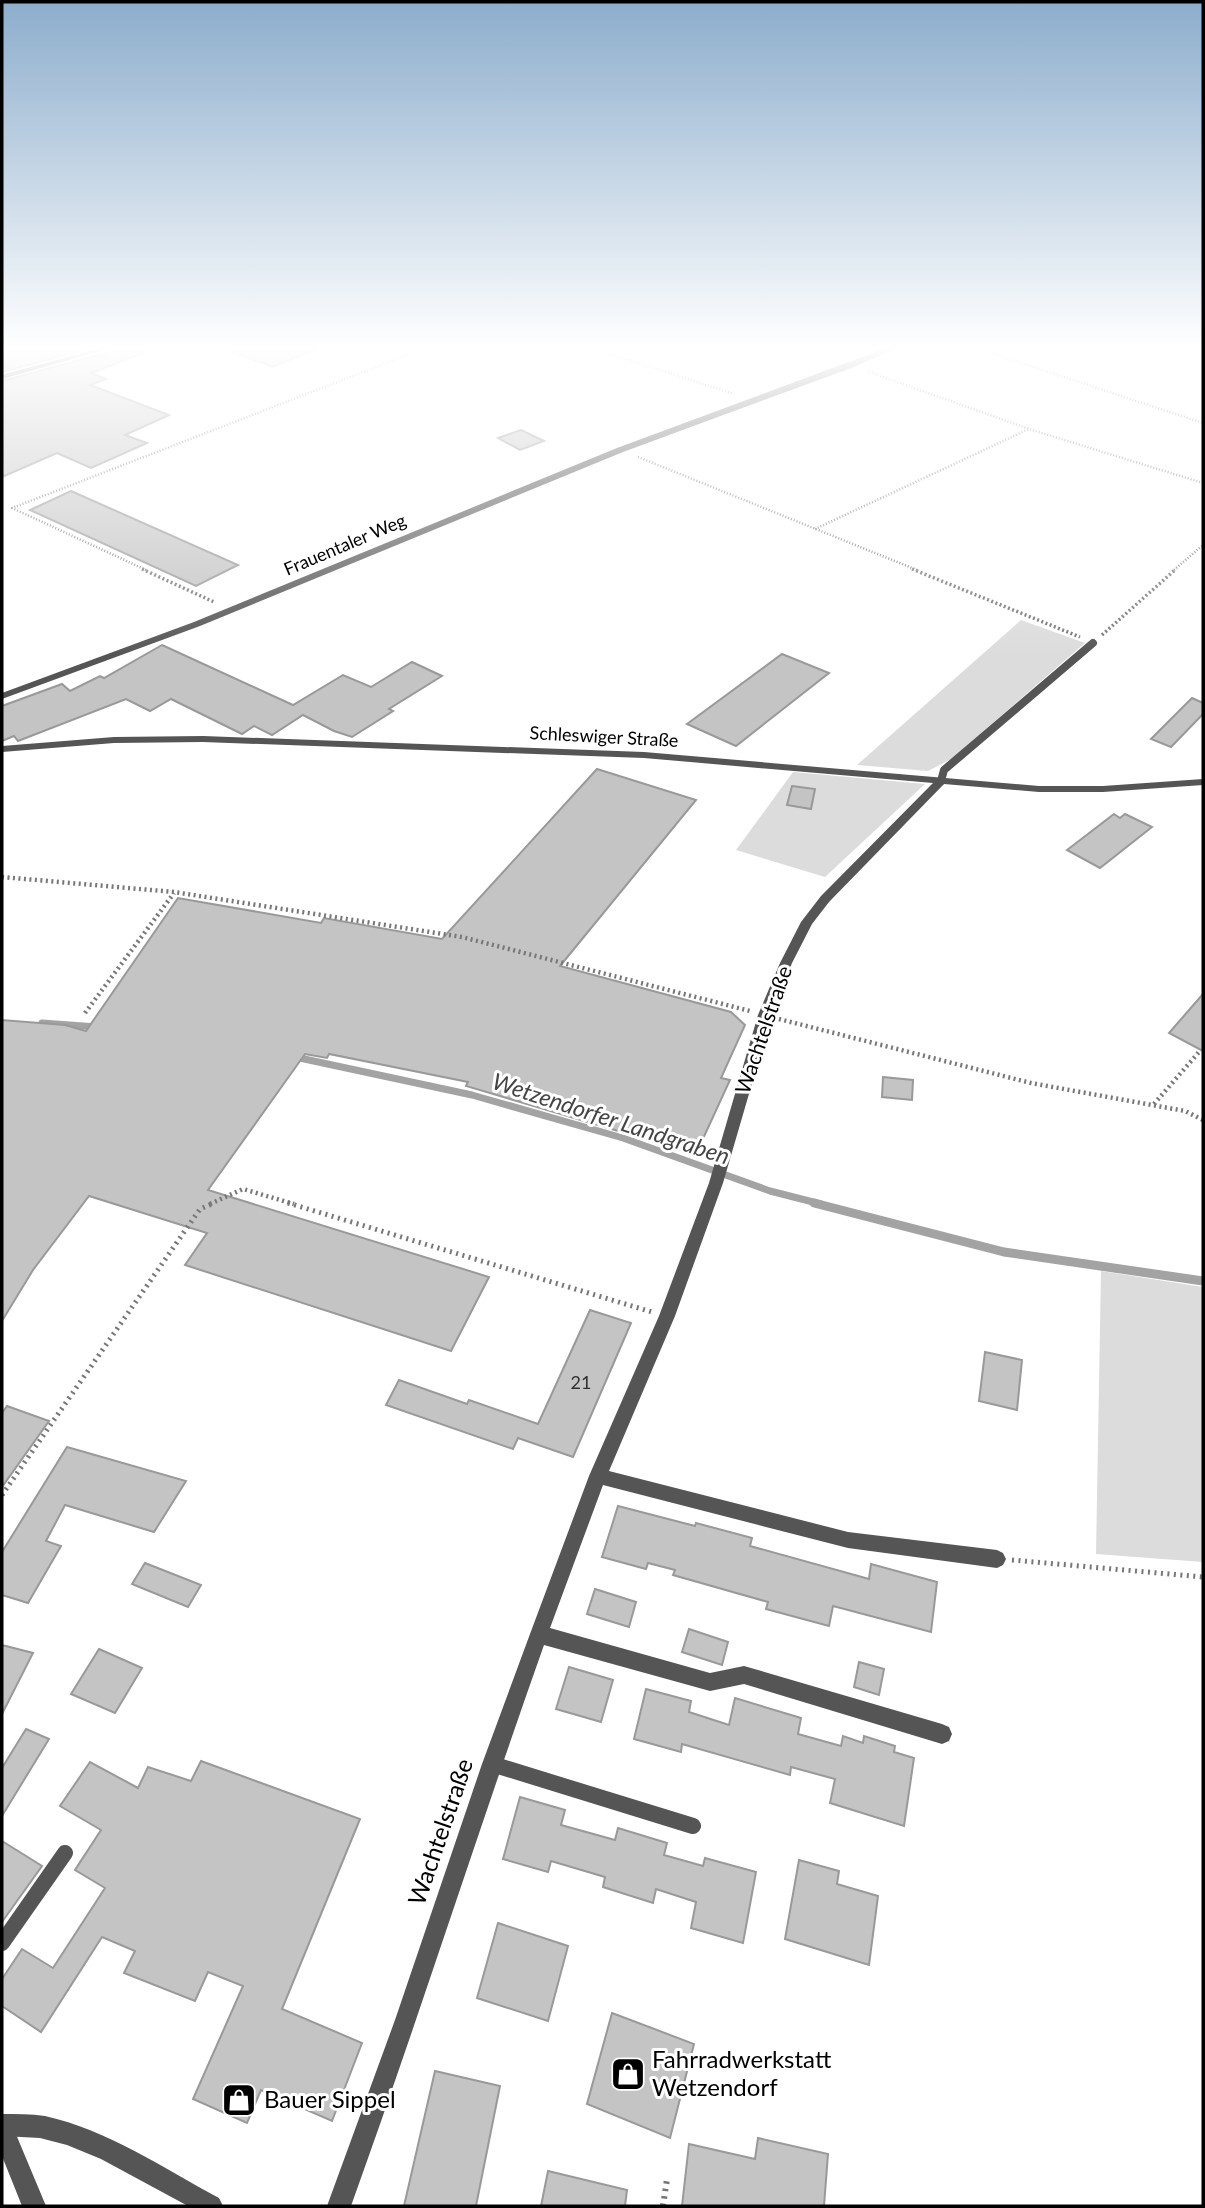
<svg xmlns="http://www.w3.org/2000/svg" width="1205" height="2208" font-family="Lato,sans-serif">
<rect width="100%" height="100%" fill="#fff"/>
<g fill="#dcdcdc">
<polygon points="1021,620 1085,643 951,759 928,771 857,765"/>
<polygon points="793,772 925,784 825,877 736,850"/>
<polygon points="1101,1271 1203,1287 1203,1562 1096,1554"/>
</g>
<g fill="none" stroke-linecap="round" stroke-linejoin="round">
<g stroke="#a3a3a3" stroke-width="7">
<polyline points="42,1023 97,1027"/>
<polyline points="295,1057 472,1095 623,1138 770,1191 821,1204"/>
</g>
<polyline stroke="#a3a3a3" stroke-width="9" points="814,1203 1004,1252 1203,1281"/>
</g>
<g fill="#c4c4c4" stroke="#999" stroke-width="2">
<polygon points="2,347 95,347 2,372"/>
<polygon points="118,347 156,348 91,373 106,379 90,385 169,415 125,435 147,443 91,468 57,453 2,477 2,381 116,350"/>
<polygon points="225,347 320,347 273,367 224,349"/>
<polygon points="521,430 544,441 520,450 498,438"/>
<polygon points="71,491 238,565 196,586 30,510"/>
<polygon points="162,645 293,705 343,675 371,687 412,662 442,676 389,709 393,711 352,737 334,731 303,715 272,735 254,726 242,734 171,699 150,711 126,699 18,741 14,736 2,741 2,706 62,684 70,691 100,676 104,678"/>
<polygon points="782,654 829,673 736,746 687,724"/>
<polygon points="1192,698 1203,703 1203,714 1171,747 1151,739"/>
<polygon points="597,769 696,800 560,966 731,1012 745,1025 721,1078 730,1080 696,1154 466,1086 468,1082 329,1054 327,1058 305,1054 208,1190 489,1277 451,1351 185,1265 207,1233 89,1196 33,1270 2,1321 2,1020 65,1025 86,1031 178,898 321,923 324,918 442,939"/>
<polygon points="792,786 815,789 811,809 787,805"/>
<polygon points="1114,814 1120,818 1125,814 1152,827 1100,868 1067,850"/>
<polygon points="1203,994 1203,1051 1169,1033"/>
<polygon points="883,1077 913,1080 912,1100 882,1097"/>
<polygon points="590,1310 631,1323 573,1457 518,1438 513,1449 386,1405 399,1380 467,1404 469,1400 538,1424"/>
<polygon points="985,1352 1022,1360 1017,1410 979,1401"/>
<polygon points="7,1406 49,1421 2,1487 2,1413"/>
<polygon points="67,1447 186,1481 154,1532 65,1505 46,1541 61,1546 28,1603 2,1595 2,1552"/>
<polygon points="618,1506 695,1526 696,1523 752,1538 750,1546 869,1579 871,1564 937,1582 931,1632 833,1606 829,1626 766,1609 768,1602 673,1575 675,1570 648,1563 646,1569 602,1557"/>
<polygon points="145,1563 201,1585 188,1607 132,1584"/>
<polygon points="595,1589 636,1602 629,1627 587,1614"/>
<polygon points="689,1629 728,1642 722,1665 682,1652"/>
<polygon points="2,1645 33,1653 2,1714"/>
<polygon points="99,1649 142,1668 115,1713 71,1694"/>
<polygon points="859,1662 884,1669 879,1695 854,1687"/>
<polygon points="569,1667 613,1680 601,1722 556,1709"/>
<polygon points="646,1689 691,1701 689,1712 729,1725 735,1698 801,1718 798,1734 841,1746 843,1736 863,1743 864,1736 895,1746 894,1752 914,1758 904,1826 830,1803 835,1779 791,1767 790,1775 682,1744 681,1752 634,1739"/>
<polygon points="26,1729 49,1739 2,1816 2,1768"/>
<polygon points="201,1761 360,1819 282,2009 362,2043 332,2121 261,2090 247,2123 193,2099 243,1986 208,1972 195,2001 124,1973 135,1951 102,1937 41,2032 2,2006 2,1979 22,1949 53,1968 105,1888 75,1870 101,1830 60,1806 90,1762 138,1788 148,1767 191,1781"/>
<polygon points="520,1797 565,1810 561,1825 615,1840 618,1828 667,1843 664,1855 703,1866 705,1858 756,1872 743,1943 691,1928 696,1902 656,1889 653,1903 603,1887 605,1877 551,1861 548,1872 503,1859"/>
<polygon points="2,1841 42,1866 2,1922"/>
<polygon points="799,1860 839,1871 837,1884 878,1896 869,1965 785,1939"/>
<polygon points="498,1923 568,1946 548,2021 477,1998"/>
<polygon points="612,2013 694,2044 670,2138 587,2104"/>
<polygon points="435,2071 500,2086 476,2206 404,2206"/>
<polygon points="758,2138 828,2154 824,2206 682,2206 689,2144 755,2159"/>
<polygon points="548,2171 627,2190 625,2206 541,2206"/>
</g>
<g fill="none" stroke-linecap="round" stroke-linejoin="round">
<g stroke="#777" stroke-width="2.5" stroke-dasharray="1 2" stroke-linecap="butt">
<polyline points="588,347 734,394"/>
<polyline points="973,347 1203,423"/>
<polyline points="869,372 1029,429 1203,483"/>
<polyline points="638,457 917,570"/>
<polyline points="815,529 1029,429"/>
<polyline points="146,570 12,508 428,347"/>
<polyline points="1174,570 1203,545"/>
</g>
<g stroke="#777" stroke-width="3.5" stroke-dasharray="2 2.5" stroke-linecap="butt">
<polyline points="142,569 214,602"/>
<polyline points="912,569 1080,637"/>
<polyline points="1102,635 1176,569"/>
</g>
<g stroke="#777" stroke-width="4.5" stroke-dasharray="2 3.5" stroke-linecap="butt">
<polyline points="2,877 174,892 462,937 750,1011"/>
<polyline points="85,1013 174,893"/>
<polyline points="779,1019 1031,1083 1185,1111 1203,1120"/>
<polyline points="1154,1104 1199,1052"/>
<polyline points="210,1204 243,1189 294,1204"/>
</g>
<g stroke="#777" stroke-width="5" stroke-dasharray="2 4.5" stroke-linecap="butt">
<polyline points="288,1203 652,1312"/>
<polyline points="2,1495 200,1209 214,1203"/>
<polyline points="1012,1560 1203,1577"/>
</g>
<polyline stroke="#777" stroke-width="6" stroke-dasharray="2.5 5" stroke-linecap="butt" points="663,2206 667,2179"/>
<polyline stroke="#555" stroke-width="8" points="941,781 944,770 1093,643"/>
<g stroke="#555" stroke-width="16">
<polyline points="492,1764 693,1826"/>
<polyline points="2,1943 65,1853"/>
</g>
<g fill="#555" fill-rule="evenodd">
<polygon points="889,347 899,347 854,367 623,452 200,626 2,699 2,693 194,622 617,448"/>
<path d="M 203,736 L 644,752 L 1039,786 L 1103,786 L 1203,779 L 1203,785 L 1103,792 L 1039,792 L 944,784 L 829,902 L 812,924 L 792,963 L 772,1015 L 723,1183 L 675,1316 L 609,1471 L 848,1532 L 997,1550 L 1003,1553 L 1006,1559 L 1003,1565 L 997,1568 L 848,1548 L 603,1485 L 550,1628 L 710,1673 L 744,1666 L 942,1724 L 949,1727 L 952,1734 L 949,1741 L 942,1744 L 744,1684 L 710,1691 L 544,1645 C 478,1831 418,2020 351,2206 L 327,2206 L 395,2020 L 482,1764 L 530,1634 L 589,1476 L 659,1316 L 709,1183 L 758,1015 L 780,963 L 801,922 L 821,896 L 933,783 L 644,758 L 203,742 L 114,743 L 2,752 L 2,746 L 114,737 Z"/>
<path d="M 2,2114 C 16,2114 31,2114 45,2116 C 108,2130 163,2168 219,2198 L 223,2206 L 188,2206 L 101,2159 L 67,2145 L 40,2138 L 2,2136 Z"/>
</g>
<g fill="#555" fill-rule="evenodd">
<polygon points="104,347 115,347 2,379 2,375"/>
<polygon points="2,2117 10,2120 46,2206 22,2206 2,2156"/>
</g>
</g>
<linearGradient id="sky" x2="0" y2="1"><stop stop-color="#8cadcc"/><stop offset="0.53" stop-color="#fff"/><stop offset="1" stop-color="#fff" stop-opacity="0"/></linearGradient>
<rect width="1205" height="656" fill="url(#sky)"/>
<defs>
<g id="shop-square" transform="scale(1.75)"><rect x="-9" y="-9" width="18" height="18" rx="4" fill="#000" stroke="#fff"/><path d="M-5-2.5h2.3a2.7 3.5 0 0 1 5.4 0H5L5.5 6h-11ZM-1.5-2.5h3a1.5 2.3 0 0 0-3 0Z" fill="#fff"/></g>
</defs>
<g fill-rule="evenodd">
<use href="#shop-square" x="628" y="2074"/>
<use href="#shop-square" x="239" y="2100"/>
</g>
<g text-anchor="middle" stroke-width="6" stroke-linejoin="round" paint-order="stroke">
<g font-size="18" fill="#000" stroke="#fff">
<text transform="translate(345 545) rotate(-23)" y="6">Frauentaler Weg</text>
<text transform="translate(604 737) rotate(3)" y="6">Schleswiger Straße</text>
</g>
<g font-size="18" fill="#313131">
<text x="581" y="1389">21</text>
</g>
<g font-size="21" fill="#000" stroke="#fff">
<text transform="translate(764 1030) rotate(-71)" y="7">Wachtelstraße</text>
</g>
<g font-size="23" font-style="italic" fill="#444" stroke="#fff">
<text transform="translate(611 1119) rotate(18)" y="8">Wetzendorfer Landgraben</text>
</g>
<g font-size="24" fill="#000" stroke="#fff">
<text transform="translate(441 1832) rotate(-71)" y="8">Wachtelstraße</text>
</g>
<g font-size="24" fill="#000" stroke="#fff" text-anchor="start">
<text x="652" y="2068">Fahrradwerkstatt<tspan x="652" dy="28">Wetzendorf</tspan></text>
<text x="264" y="2108">Bauer Sippel</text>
</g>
</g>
<rect width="1205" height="2208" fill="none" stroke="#000000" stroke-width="7"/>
</svg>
